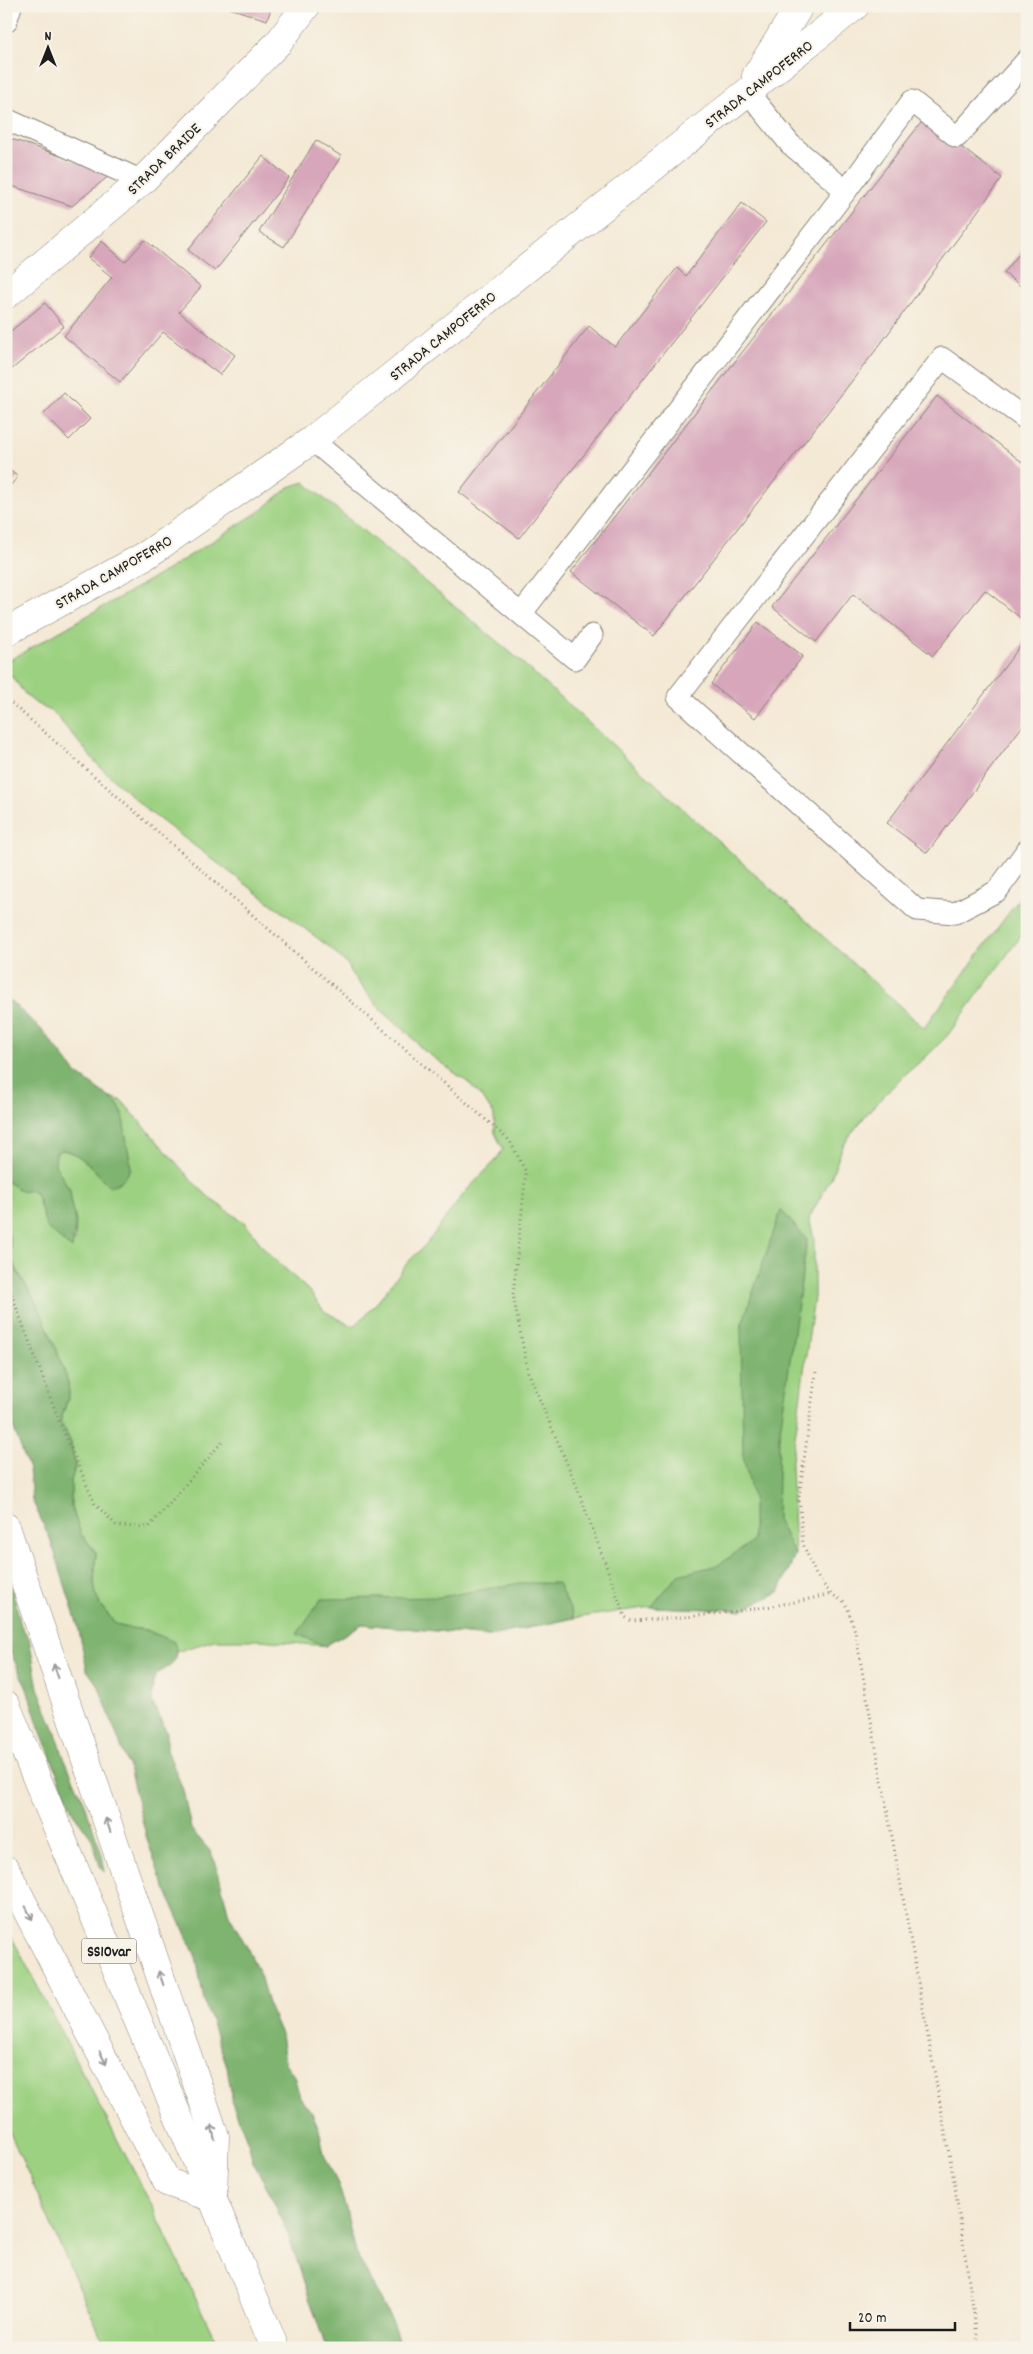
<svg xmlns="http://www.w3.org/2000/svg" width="1033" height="2354" font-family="Dekko,sans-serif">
<rect width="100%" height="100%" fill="#f7f3e8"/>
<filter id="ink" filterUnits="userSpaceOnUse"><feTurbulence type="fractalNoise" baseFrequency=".02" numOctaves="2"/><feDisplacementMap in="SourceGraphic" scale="10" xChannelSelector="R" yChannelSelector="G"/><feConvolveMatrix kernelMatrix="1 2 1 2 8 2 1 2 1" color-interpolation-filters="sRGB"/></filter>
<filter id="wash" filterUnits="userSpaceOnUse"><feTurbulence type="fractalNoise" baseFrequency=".0096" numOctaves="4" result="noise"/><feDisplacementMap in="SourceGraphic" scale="20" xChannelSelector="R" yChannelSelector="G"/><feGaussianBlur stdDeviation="1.12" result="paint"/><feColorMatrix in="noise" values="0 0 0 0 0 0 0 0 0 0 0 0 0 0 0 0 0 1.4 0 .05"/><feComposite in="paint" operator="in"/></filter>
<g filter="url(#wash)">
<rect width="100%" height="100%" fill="#f4e9d5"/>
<g fill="#9dd182" stroke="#5c764f">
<path d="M 304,482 L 516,657 L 924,1028 L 1027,888 L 1027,928 L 947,1036 L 926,1057 L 903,1076 L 870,1110 L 851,1134 L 842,1148 L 831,1178 L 809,1218 L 814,1239 L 814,1297 L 791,1467 L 795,1555 L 779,1592 L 741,1610 L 651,1607 L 574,1618 L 490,1636 L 362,1624 L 325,1646 L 260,1640 L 214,1640 L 176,1652 L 174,1642 L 146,1630 L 123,1627 L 116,1624 L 100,1605 L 96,1594 L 94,1584 L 96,1552 L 81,1534 L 71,1506 L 71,1481 L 75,1467 L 71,1443 L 60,1423 L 69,1395 L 68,1382 L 57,1351 L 39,1308 L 11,1259 L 10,1239 L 6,1227 L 6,1181 L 36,1193 L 47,1228 L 75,1242 L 76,1220 L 72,1209 L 70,1190 L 54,1165 L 56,1153 L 62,1150 C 81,1152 96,1172 109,1186 C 119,1182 127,1178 131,1168 L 121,1112 L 111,1097 L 122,1101 L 193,1182 L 212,1200 L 245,1223 L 266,1251 L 309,1291 L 324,1311 L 352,1326 L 357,1324 L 380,1299 L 408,1262 L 427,1243 L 465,1192 L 496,1160 L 503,1149 L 495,1133 L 494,1115 L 485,1101 L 470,1084 L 422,1049 L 410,1035 L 381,1010 L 350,972 L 349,966 L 328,946 L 147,810 L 98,765 L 54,713 L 35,703 L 26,695 L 9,673 L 8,661 L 164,572 L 263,509 L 289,487 Z"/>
<polygon points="6,1926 154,2210 219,2348 106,2348 6,2124"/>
</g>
<g fill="#7eb370" stroke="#4d6846">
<path d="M 6,997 L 43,1031 L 76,1073 L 117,1103 L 122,1112 L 131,1168 C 127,1177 119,1185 109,1186 C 96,1172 81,1152 62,1150 L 56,1153 L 55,1165 L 70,1190 L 72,1209 L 76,1220 L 72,1249 L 47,1228 L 36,1193 L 31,1190 L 23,1192 L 6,1181 Z"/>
<polygon points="781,1210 807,1240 779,1438 777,1519 795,1555 779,1592 741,1610 651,1607 678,1575 718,1565 753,1541 753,1498 743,1456 741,1327"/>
<polygon points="6,1227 14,1266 39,1308 57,1351 68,1382 69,1395 60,1422 64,1427 71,1443 75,1467 71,1481 71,1506 81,1534 96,1553 94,1584 96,1594 100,1605 116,1624 123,1627 146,1630 174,1642 176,1648 176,1658 170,1666 157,1674 153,1682 152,1702 167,1733 167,1750 183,1790 191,1829 210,1851 216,1864 229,1915 247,1947 260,1975 269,2007 281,2034 285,2063 294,2076 300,2097 312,2113 319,2129 324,2155 338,2184 346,2209 354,2249 393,2323 400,2348 326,2348 289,2237 269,2191 253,2162 248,2142 233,2105 227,2066 204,2001 196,1957 160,1877 147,1839 129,1768 99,1687 87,1670 78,1626 51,1541 32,1500 29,1470 6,1407"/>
<polygon points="6,1563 21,1626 29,1638 38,1688 56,1733 64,1758 85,1804 102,1855 105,1872 100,1866 92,1839 73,1813 39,1727 27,1689 6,1642"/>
<polygon points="520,1583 558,1583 574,1618 490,1636 362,1624 325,1646 297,1634 321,1599 441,1597"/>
</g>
<g id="blocks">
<g fill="#d7a6ba">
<polygon points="223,6 272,6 267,20"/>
<polygon points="924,119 1002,178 879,346 654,636 571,572"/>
<polygon points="6,137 86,165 110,175 72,206 6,184"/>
<polygon points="316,140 341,156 284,247 259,232"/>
<polygon points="263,156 289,178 215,271 188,250"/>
<polygon points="742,203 766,222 519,538 459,492 589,326 615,347 677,268 686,276"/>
<polygon points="145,240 201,287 179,312 235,355 220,375 163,332 120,382 64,336 112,277 88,258 102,241 125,262"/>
<polygon points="1027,244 1027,291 1004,273"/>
<polygon points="45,303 64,326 6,374 6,335"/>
<polygon points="64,393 90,419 69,440 44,414"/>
<polygon points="937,396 1027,466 1027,623 985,590 933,656 853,594 816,642 772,607"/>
<polygon points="6,467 18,477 6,490"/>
<polygon points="758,622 803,656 755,718 711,684"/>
<polygon points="1027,637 1027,720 927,853 887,823"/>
</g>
</g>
</g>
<g filter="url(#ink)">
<use href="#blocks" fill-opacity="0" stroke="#888278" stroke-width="1"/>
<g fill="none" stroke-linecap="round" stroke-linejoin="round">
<g stroke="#888278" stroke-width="23">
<g id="service">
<polyline points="6,22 11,6"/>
<polyline points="747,91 790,144 846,191 912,101 957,137 1027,60"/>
<polyline points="6,119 142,181"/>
<polyline points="1027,420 942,358 678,697 917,910 955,913 997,891 1027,850"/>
<polyline points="312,440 575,659 592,635"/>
<polyline points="521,614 846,191"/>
</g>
</g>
<g stroke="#888278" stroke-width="29">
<g id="minor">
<polyline points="756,76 797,10 796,6"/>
<polyline points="6,295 142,181 279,42 306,6"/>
<polyline points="6,632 148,554 312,440 855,6"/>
</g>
</g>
<g stroke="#888278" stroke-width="29">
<g id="trunk">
<polyline points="6,1527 215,2136 213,2198"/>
<polyline points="6,1705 275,2348"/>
<polyline points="6,1870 167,2182 213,2198"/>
</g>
</g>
<g stroke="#888278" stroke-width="3" stroke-dasharray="1 4" stroke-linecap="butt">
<path d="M 6,695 L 10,702 L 510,1141 L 526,1172 L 513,1295 L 528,1372 L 577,1487 L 625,1617 L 631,1621 C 699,1617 765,1610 831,1594"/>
<polyline points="6,1280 60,1423 95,1504 117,1526 149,1527 222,1442"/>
<polyline points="816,1372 799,1497 803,1544 816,1575 831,1594 843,1601 848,1609 855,1631 954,2181 979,2348"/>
</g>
<use href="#service" stroke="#fff" stroke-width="21"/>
<use href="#minor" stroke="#fff" stroke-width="28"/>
<use href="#trunk" stroke="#fff" stroke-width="28"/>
</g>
<defs><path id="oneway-shaft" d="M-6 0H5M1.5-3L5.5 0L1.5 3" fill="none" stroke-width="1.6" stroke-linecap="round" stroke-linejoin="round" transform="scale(1.25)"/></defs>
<g stroke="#999">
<use href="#oneway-shaft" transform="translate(56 1671) rotate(-109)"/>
<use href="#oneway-shaft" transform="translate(108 1825) rotate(-109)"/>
<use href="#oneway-shaft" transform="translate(29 1913) rotate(63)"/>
<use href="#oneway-shaft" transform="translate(161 1978) rotate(-109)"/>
<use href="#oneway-shaft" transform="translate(103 2058) rotate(63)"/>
<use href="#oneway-shaft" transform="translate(213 2132) rotate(-103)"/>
</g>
</g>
<g text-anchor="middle" stroke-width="4" stroke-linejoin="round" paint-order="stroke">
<rect fill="#f7f3e8" stroke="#5e5c59" stroke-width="1" x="81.5" y="1938.5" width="55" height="25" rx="4"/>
<g font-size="15" font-weight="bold" fill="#1c1c1c">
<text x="109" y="1956">SS10var</text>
</g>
<g font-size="16" fill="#1c1c1c" stroke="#f7f3e8">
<text transform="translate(758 83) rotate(-38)" y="6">STRADA CAMPOFERRO</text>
<text transform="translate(163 158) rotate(-44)" y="6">STRADA BRAIDE</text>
<text transform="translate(442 335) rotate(-39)" y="6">STRADA CAMPOFERRO</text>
<text transform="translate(113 571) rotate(-30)" y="6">STRADA CAMPOFERRO</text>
</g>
</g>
<rect width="1033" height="2354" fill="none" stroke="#f7f3e8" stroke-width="25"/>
<g transform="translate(48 48)" stroke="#f7f3e8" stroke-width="4" paint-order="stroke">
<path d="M0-4L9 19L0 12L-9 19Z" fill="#1c1c1c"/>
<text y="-8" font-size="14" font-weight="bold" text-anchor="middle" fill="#1c1c1c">N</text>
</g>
<path d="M850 2322v8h105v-8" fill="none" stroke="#1c1c1c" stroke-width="2.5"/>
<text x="858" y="2322" font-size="15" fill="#1c1c1c" stroke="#f7f3e8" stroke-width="4" paint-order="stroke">20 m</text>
</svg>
